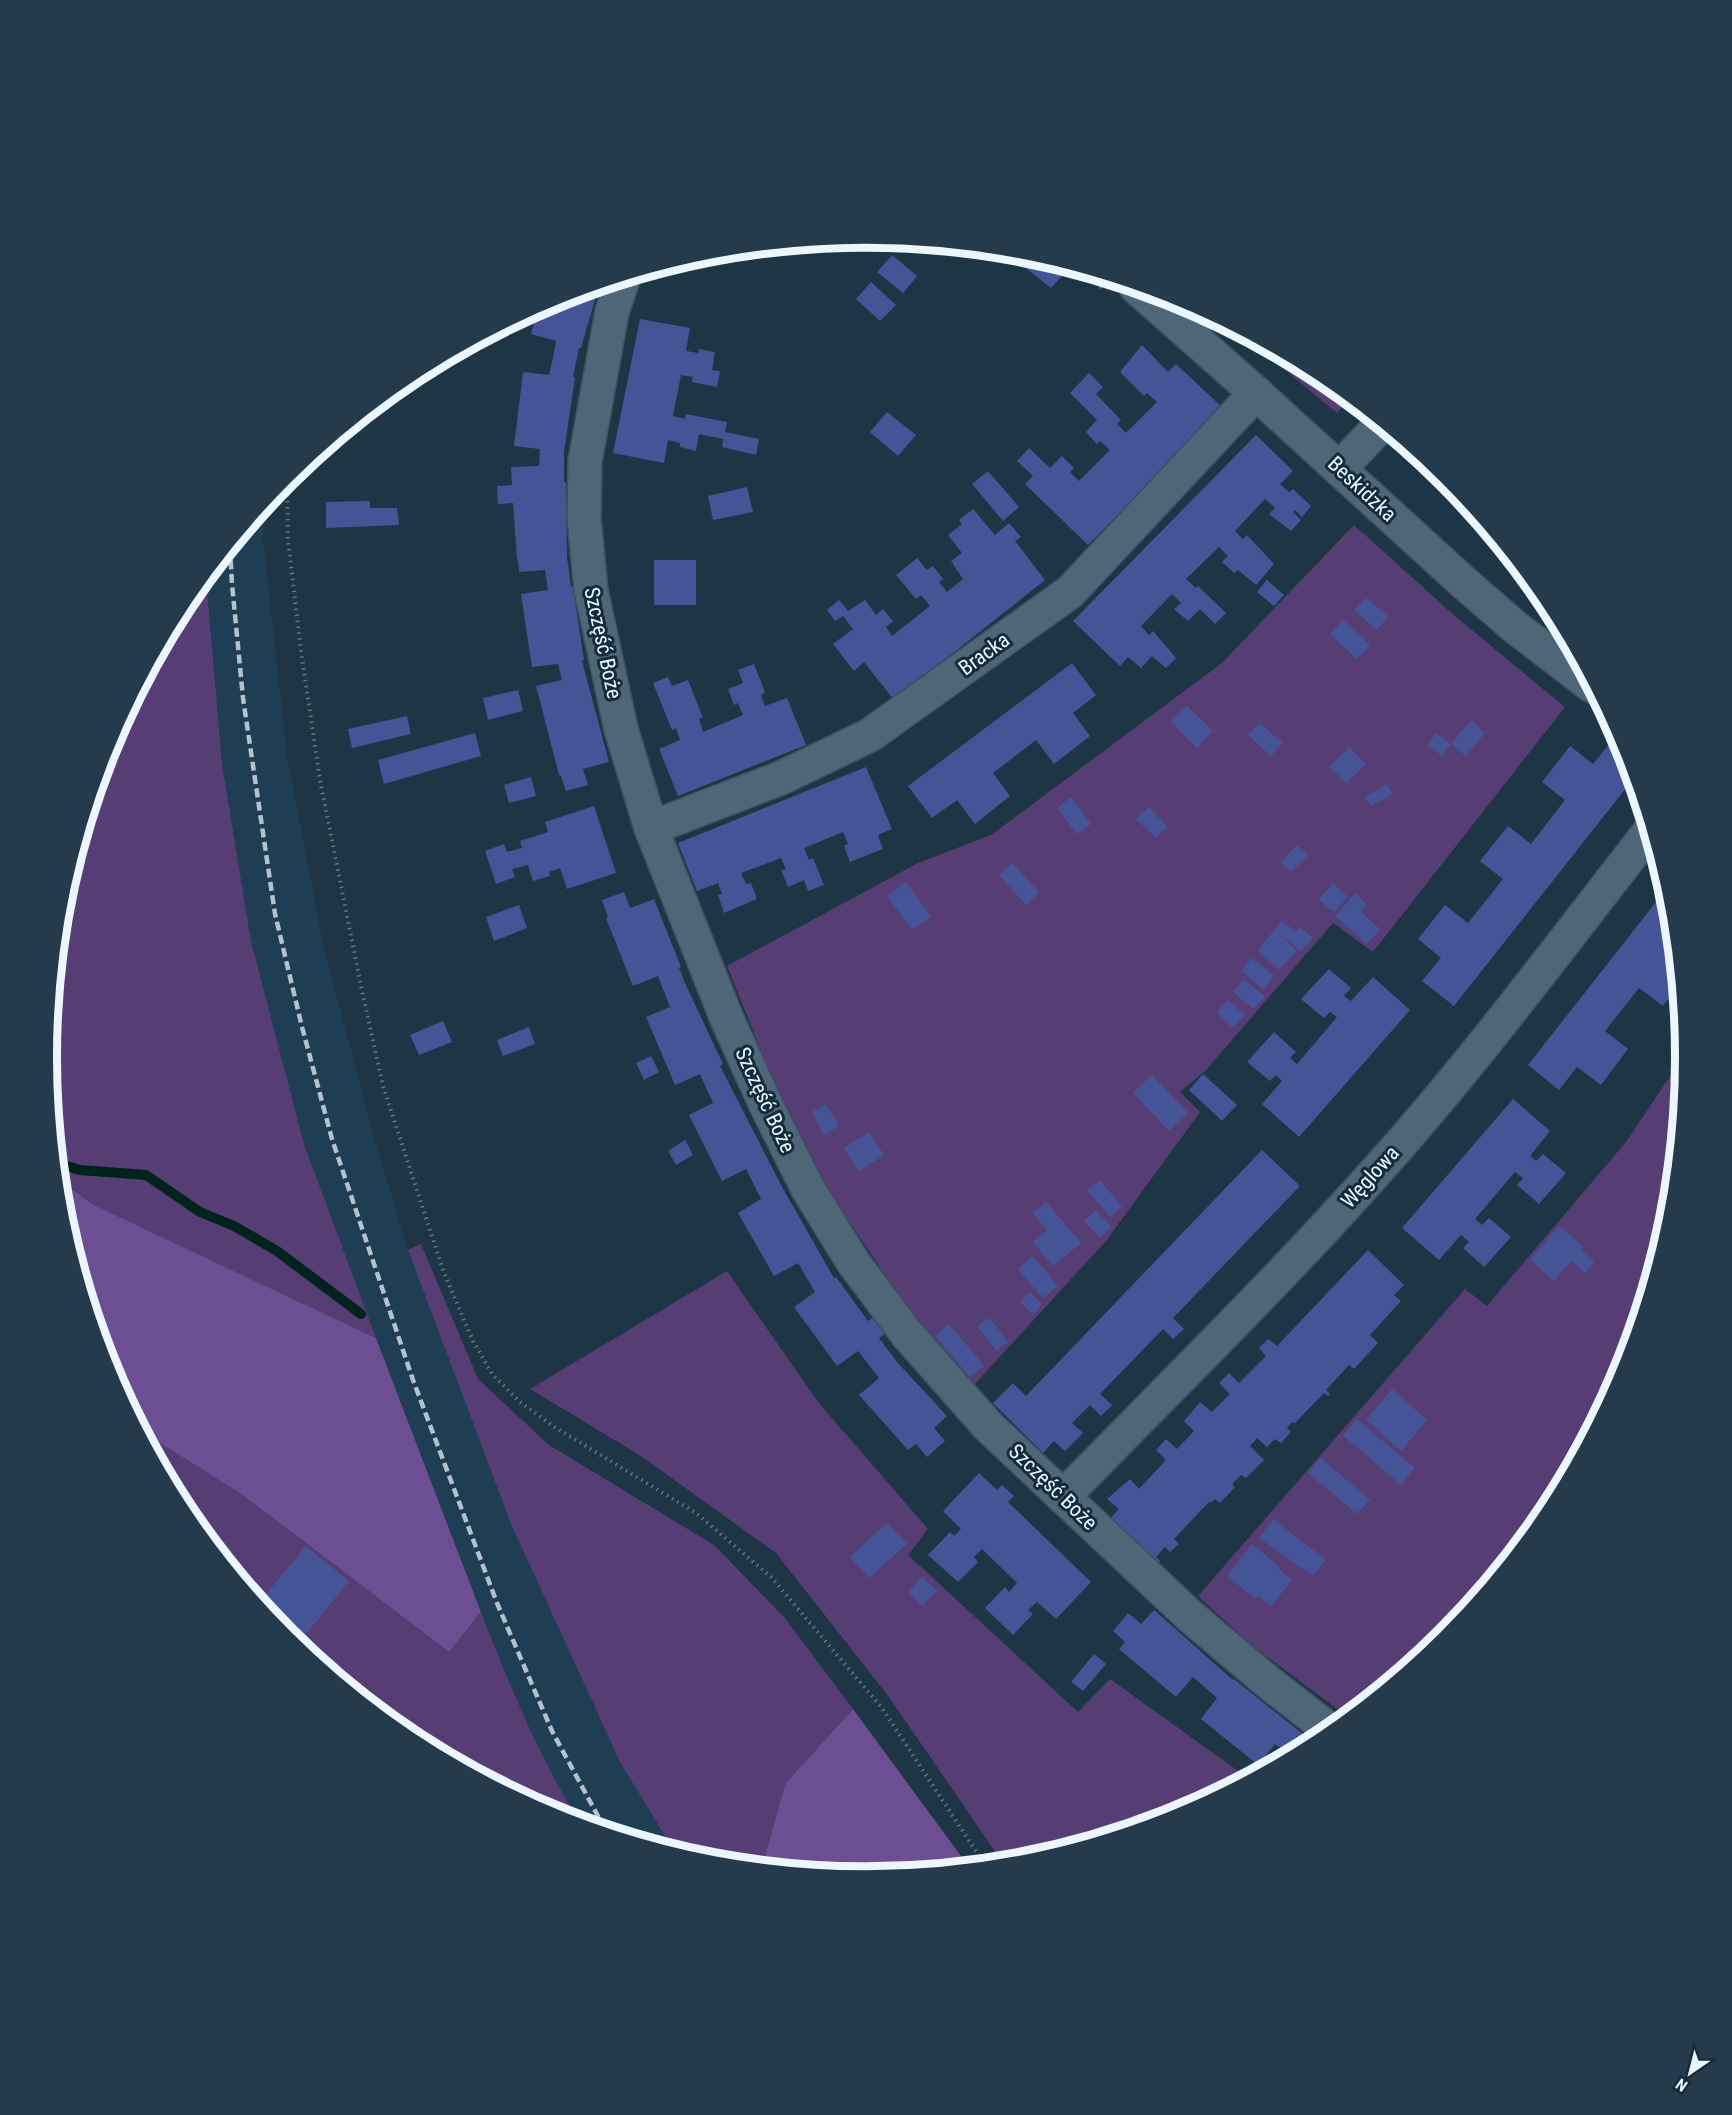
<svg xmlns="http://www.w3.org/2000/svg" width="1732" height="2115" font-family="'Roboto Condensed',sans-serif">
<rect width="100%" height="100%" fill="#1e3545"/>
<polygon fill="#203e53" points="264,505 263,538 287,756 323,943 371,1127 408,1250 511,1524 620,1762 674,1851 580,1823 564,1798 519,1709 376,1338 304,1144 251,941 222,764 206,577"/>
<g fill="#563e75">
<polygon points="1239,332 1322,376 1349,399 1337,413"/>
<polygon points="1354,525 1456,617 1565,707 1373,952 1333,923 1206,1070 1180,1092 1200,1112 1106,1241 974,1385 920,1327 822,1181 785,1110 727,966 918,863 991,835 1222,663"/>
<polygon points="206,577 222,764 251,941 304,1144 376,1338 92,1204 58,1179 47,1058 62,897 109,744 185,602"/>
<polygon points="1685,1054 1670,1218 1623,1371 1547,1513 1445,1637 1348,1717 1250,1644 1198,1596 1465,1289 1487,1306 1626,1142"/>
<polygon points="421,1244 478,1379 549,1445 714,1545 784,1617 853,1709 785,1784 762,1867 706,1861 674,1851 620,1762 511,1524 408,1250"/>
<polygon points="727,1271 818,1402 928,1529 908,1555 1078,1712 1110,1679 1248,1778 1179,1815 1026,1861 1003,1863 889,1697 776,1553 641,1456 530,1389"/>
<path d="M 141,1431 L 244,1496 L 449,1652 L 481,1612 C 510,1686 538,1755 580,1823 L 552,1814 L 410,1739 L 286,1637 L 184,1513 Z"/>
</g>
<g fill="#6c4e92">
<polygon points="58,1179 92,1204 376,1338 481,1612 449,1652 244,1496 141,1431 109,1371 62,1217"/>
<polygon points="853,1709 969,1867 866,1877 762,1867 785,1784"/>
</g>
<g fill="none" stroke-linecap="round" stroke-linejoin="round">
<polyline stroke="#00231d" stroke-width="10" points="57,1163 80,1170 146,1175 200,1212 234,1226 277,1251 361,1314"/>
</g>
<g fill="#455497">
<polygon points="892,255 917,276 903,293 877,272"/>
<polygon points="1031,255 1041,258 1062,276 1051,288 1022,265"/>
<polygon points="871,282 896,305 880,321 856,299"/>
<polygon points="599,286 581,348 579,348 573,377 575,378 564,452 564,482 566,483 567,557 571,587 573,587 584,660 582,661 609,762 583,769 588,785 566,791 561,776 559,775 536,686 562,680 558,664 532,667 521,594 548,590 545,570 519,572 518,560 517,559 513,503 498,504 497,486 512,485 511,467 539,466 540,449 514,446 523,372 549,375 553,358 556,341 531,334 539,307 553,300"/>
<polygon points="640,319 690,328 686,351 698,353 699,349 715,352 712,370 720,371 717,387 692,382 693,377 681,375 673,416 685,419 686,414 727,422 725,432 759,439 756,455 722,447 723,439 699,434 696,451 680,447 680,443 668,440 664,463 613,453"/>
<polygon points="1142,345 1168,372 1176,364 1223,408 1088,545 1025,484 1033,476 1017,461 1029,448 1050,468 1062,456 1074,468 1070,472 1079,481 1110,450 1100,441 1097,444 1086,432 1097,420 1070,393 1089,373 1103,387 1096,394 1121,420 1117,424 1126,433 1157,402 1147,393 1144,396 1120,372"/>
<polygon points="887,412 916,435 898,456 870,432"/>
<polygon points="1256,435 1293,471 1280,484 1289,492 1293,489 1311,506 1302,517 1295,510 1293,512 1301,520 1291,531 1269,514 1275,508 1265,499 1235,531 1243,539 1247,535 1274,564 1263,577 1256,585 1238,570 1234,573 1222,562 1228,556 1219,547 1186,579 1196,588 1198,586 1226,613 1215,624 1200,609 1188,621 1174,609 1181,603 1172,594 1141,626 1149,635 1153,631 1176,658 1166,668 1152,656 1141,668 1128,657 1120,666 1073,621"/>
<polygon points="988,471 1019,507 1003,521 972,484"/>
<polygon points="747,487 753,512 713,520 708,496"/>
<polygon points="370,501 370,508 397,508 399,525 326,528 326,502"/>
<polygon points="973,509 995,535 1009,523 1021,537 1015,541 1045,580 894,700 864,662 854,671 833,644 853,629 843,616 835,621 827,610 839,600 848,611 865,600 876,615 883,609 893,621 886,627 892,636 930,606 921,595 916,599 896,575 917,558 927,570 933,566 943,579 939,582 947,592 963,579 951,561 962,553 948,535 962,524 959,520"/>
<rect x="654" y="560" width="42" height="45"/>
<polygon points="1267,580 1284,595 1274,606 1257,592"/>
<polygon points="1366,598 1388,616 1377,630 1354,610"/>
<polygon points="1343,620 1370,645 1357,659 1330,634"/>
<polygon points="1072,663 1096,695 1073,713 1090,736 1054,764 1036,740 993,773 1010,796 975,824 957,800 932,818 908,786"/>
<polygon points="754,664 765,692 761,695 765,706 787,698 806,745 678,796 659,749 680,740 676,728 672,730 653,683 668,677 672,686 688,680 703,718 699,719 703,732 743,715 738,703 734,705 728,689 743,683 738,670"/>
<polygon points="518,690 523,711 488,720 483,698"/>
<polygon points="1187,706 1213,731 1197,748 1171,722"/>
<polygon points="407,716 411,734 352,748 348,729"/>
<polygon points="1471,720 1485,733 1466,756 1451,744 1442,756 1428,745 1436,733 1451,744"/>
<polygon points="1259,723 1283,743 1271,756 1248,735"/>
<polygon points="475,733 481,756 384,784 378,760"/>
<polygon points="1611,742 1626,753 1634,778 1454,1006 1422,981 1441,958 1418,939 1445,905 1468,923 1503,879 1480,861 1508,826 1531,844 1565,800 1542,782 1570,746 1593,764"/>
<polygon points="1349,747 1366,764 1347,783 1329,767"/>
<polygon points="866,767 892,829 878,835 883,849 850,862 844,846 848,844 843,832 804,848 809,860 813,858 824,885 808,891 804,880 788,887 781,870 786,869 781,858 741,873 746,884 751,883 757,899 724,913 718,895 722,894 718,883 697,891 678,843"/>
<polygon points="531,777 536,796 509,803 504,785"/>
<polygon points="1386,784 1393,794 1371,806 1365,797"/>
<polygon points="1071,797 1091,824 1077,834 1057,808"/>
<polygon points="594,806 616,873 567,889 560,868 549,872 550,876 533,881 528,865 512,869 515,877 496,884 485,851 504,844 507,852 522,848 520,841 548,832 545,822"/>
<polygon points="1149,807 1167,827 1156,838 1136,819"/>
<polygon points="1297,845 1308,855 1291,872 1281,862"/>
<polygon points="1012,863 1039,892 1026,905 999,875"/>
<polygon points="906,882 931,917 912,930 887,896"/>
<polygon points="1333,883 1348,897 1334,912 1319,899"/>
<polygon points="1667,888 1670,898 1674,943 1668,951 1676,958 1678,986 1663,1006 1639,988 1605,1031 1628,1049 1601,1085 1577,1067 1559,1090 1528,1065"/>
<polygon points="624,892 630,908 654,899 681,967 679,968 685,983 723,1064 720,1066 782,1187 834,1278 836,1277 868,1321 875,1316 887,1332 879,1338 897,1362 947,1416 934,1428 945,1441 927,1457 916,1444 908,1450 859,1395 879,1378 858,1351 837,1366 794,1307 815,1292 798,1263 774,1276 738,1213 761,1199 746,1169 722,1181 689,1115 713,1103 700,1074 675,1085 646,1017 670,1007 658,976 633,986 606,918 608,917 602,900"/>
<polygon points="1355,893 1367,905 1361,912 1380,929 1367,944 1335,916"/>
<polygon points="519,905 527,928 494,941 486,917"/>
<polygon points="1282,921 1296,932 1300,927 1313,938 1301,951 1278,933 1297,951 1279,970 1258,950"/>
<polygon points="1252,958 1274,976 1263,989 1241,971"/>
<polygon points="1329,969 1351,988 1344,996 1351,1001 1373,977 1410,1010 1299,1137 1262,1104 1282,1081 1276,1075 1270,1081 1247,1062 1274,1032 1296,1052 1290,1058 1297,1064 1337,1017 1330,1012 1324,1018 1301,999"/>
<polygon points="1244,979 1265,997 1253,1009 1233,992"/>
<polygon points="1228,1000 1245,1015 1233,1028 1217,1013"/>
<polygon points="443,1021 452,1042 419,1055 410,1035"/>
<polygon points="529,1027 535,1044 503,1056 497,1040"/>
<polygon points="651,1056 659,1072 644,1080 636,1063"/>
<polygon points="1203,1074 1237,1105 1222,1121 1189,1090"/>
<polygon points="1152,1075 1188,1113 1169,1131 1133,1093"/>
<polygon points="1513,1099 1550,1131 1530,1156 1536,1161 1543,1154 1566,1173 1539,1204 1517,1185 1523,1178 1515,1172 1475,1219 1482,1225 1489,1218 1511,1237 1484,1267 1463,1248 1469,1242 1461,1235 1439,1260 1402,1228"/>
<polygon points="826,1104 839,1126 824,1135 812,1112"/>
<polygon points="869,1132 884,1155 859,1171 844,1148"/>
<polygon points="685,1140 693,1155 676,1165 668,1151"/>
<polygon points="1262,1150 1300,1186 1173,1318 1184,1329 1173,1339 1163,1329 1100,1394 1112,1405 1101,1416 1090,1405 1072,1423 1083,1433 1065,1451 1054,1441 1043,1453 993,1403 1013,1383 1026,1396"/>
<polygon points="1100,1180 1122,1207 1110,1217 1087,1190"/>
<polygon points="1046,1202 1081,1243 1053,1266 1033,1242 1047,1230 1033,1213"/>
<polygon points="1096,1210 1111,1227 1100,1238 1084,1221"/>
<polygon points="1559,1226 1584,1247 1581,1250 1594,1262 1585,1273 1571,1261 1554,1281 1530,1260"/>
<polygon points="1368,1250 1404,1285 1394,1295 1401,1301 1370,1335 1378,1343 1354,1369 1349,1365 1326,1390 1330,1394 1328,1396 1324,1393 1295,1423 1292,1422 1287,1428 1291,1432 1281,1443 1275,1439 1267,1447 1257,1438 1250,1446 1264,1460 1246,1478 1241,1475 1232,1484 1235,1487 1220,1503 1215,1499 1211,1503 1209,1502 1174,1539 1179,1544 1170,1552 1165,1547 1156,1557 1160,1561 1158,1564 1111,1518 1119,1509 1107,1499 1130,1479 1139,1489 1166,1460 1156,1450 1166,1439 1177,1449 1194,1431 1184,1421 1200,1402 1212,1412 1230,1394 1219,1383 1229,1373 1239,1383 1266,1356 1259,1348 1268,1339 1277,1346"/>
<polygon points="1033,1256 1058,1286 1043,1298 1018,1269"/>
<polygon points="1030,1292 1042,1304 1033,1315 1020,1302"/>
<polygon points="990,1318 1008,1342 996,1351 977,1326"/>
<polygon points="949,1324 984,1366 970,1377 935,1336"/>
<polygon points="1392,1389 1427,1420 1401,1451 1366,1420"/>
<polygon points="1357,1419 1415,1468 1401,1485 1343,1435"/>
<polygon points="1321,1458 1370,1500 1357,1514 1308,1473"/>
<polygon points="979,1473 997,1490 1002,1485 1014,1496 1008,1502 1091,1582 1056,1619 1037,1602 1028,1610 1033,1614 1013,1635 985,1608 1005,1587 1009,1592 1017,1583 982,1549 974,1557 978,1562 958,1582 928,1555 950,1532 954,1536 961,1529 943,1511"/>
<polygon points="1273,1519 1326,1560 1313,1576 1259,1538"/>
<polygon points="887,1523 907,1544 869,1578 850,1557"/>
<polygon points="1252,1544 1280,1567 1279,1569 1292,1580 1271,1606 1258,1596 1256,1599 1227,1576"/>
<polygon points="306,1546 349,1581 297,1645 286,1637 259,1603"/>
<polygon points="922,1577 937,1591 922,1606 908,1592"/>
<polygon points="1154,1610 1233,1680 1234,1679 1314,1743 1291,1755 1275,1744 1258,1765 1201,1719 1217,1698 1193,1677 1176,1697 1119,1649 1125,1642 1113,1631 1128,1613 1141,1624"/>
<polygon points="1094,1654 1106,1664 1083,1691 1071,1682"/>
</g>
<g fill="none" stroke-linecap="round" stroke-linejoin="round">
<g stroke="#3d505e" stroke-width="36">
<g id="street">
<polyline points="623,279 612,312 585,461 584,518 591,590 621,729 651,828 727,1019 765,1103 808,1189 853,1262 906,1333 988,1426 1190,1616 1268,1682 1331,1731"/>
<polyline points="1136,287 1256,393 1462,581 1515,627 1592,686"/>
<polyline points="1339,469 1381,425"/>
<polyline points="651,828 781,778 870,735 1070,592 1256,393"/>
<path d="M 1063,1497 C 1172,1385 1286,1274 1389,1157 C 1481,1053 1564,941 1650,831"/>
</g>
</g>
<g stroke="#637683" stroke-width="4" stroke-dasharray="1.5 4.5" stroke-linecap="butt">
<polyline points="1082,271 1102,288"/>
<polyline points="1404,453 1417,458 1451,484"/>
<polyline points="287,477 288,540 301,651 320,780 361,986 383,1086 443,1270 473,1341 492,1374 520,1402 556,1428 696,1513 771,1577 882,1708 985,1865"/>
<polyline points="1601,721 1618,735"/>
</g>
<use href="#street" stroke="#4e6678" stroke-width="33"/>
<polyline stroke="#b4c2cd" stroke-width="4.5" stroke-dasharray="9 4.5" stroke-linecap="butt" points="230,547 232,584 243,698 275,914 302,1027 332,1139 413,1380 497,1603 552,1731 606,1831"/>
</g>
<g text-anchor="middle" stroke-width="6" stroke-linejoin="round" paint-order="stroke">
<g font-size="21" fill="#ebf6ff" stroke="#142b3b">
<text transform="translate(1362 489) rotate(43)" y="7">Beskidzka</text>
<text transform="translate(603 643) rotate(78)" y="7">Szczęść Boże</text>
<text transform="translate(984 654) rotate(-36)" y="7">Bracka</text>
<text transform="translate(765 1100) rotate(65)" y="7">Szczęść Boże</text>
<text transform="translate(1370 1177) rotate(-48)" y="7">Węglowa</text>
<text transform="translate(1053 1487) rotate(44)" y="7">Szczęść Boże</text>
</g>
</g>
<path d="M0 0H1732V2115H0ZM57 1057a809 809 0 1 1 1618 0a809 809 0 1 1-1618 0Z" fill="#253b4b" fill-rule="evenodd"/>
<path fill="none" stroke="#ebf6ff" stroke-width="8" d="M57 1057a809 809 0 1 1 1618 0a809 809 0 1 1-1618 0Z"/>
<g transform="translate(1690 2073) rotate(215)" stroke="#142b3b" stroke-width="4.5" paint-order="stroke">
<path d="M0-4.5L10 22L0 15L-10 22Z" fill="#ebf6ff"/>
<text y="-9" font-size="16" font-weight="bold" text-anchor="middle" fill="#ebf6ff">N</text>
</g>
</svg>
